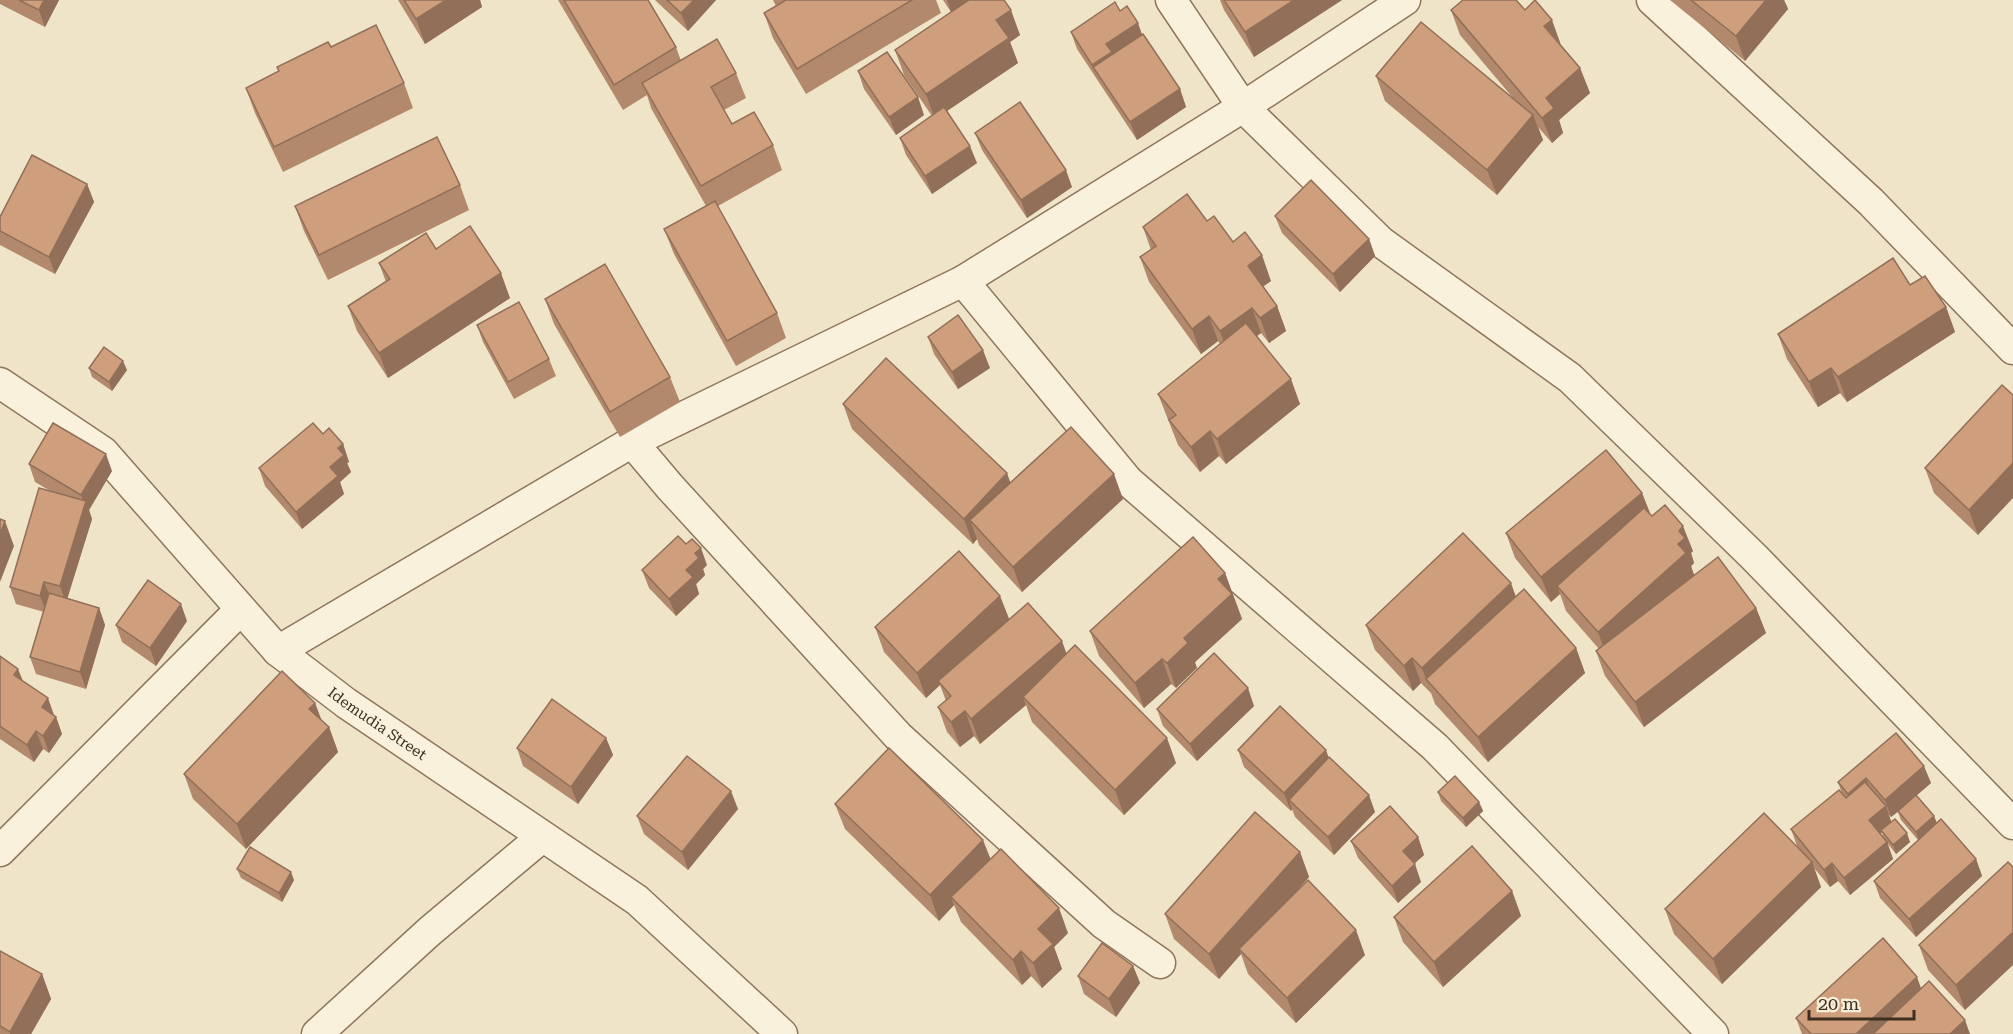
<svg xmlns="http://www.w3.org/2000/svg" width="2013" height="1034" font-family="'Roboto Serif',serif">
<rect width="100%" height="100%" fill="#f0e4c8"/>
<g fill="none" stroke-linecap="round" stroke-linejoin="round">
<g stroke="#8d765c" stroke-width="33">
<g id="street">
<polyline points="1171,0 1243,107 1381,242 1570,378 1754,557 2013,824"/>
<polyline points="1652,0 1871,202 2013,349"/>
<polyline points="963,281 1128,481 1435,747 1713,1034"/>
<path id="s1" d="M 0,383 L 103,452 L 278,651 L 346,703 L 637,900 L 782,1034"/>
<polyline points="278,651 632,442"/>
<polyline points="0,851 240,610"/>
<polyline points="1160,963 1104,924 898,736 670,487 632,442 963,281 1243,107 1405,0"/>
<polyline points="317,1034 430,931 542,837"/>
</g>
</g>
<use href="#street" stroke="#faf1dc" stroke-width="30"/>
</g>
<g fill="#b2896c">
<polygon points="0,0 59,0 45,27 0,4"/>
<polygon points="398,0 480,0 482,7 425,44"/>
<polygon points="558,0 648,0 676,47 681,61 736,73 746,98 724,110 732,124 773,145 782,170 718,206 777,313 786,338 736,366 674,254 664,229 706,206 651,108 647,95 623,110"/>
<polygon points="655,0 716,0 688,31"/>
<polygon points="773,0 936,0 941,13 806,94 773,38 764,13 776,6"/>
<polygon points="943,0 1004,0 1020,35 1010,42 1018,63 947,111 977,163 932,194 906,155 900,138 932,116 904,75 895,50 951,12"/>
<polygon points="1220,0 1342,0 1254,57 1224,10"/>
<polygon points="1670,0 1784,0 1788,9 1745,61"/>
<polygon points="1451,10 1525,10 1561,45 1580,68 1590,93 1559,120 1563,133 1552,143 1538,127 1543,140 1497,195 1385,101 1376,76 1513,98 1460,35"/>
<polygon points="1120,11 1142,34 1180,89 1186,107 1137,140 1077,49 1071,32"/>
<polygon points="331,47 404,83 413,108 283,172 255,113 246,88"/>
<polygon points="858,71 924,115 896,135 864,89"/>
<polygon points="975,133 1072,187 1027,218 982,150"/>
<polygon points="87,184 94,202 55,274 0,245 0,217"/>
<polygon points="460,185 469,210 328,280 304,231 295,206"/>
<polygon points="1275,216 1369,239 1375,256 1340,292 1282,233"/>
<polygon points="1207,221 1271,281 1263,286 1277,306 1286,331 1269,343 1261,333 1257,336 1300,404 1226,464 1219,456 1200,472 1178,445 1158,394 1220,344 1218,341 1201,354 1149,282 1140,257 1151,250 1143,227"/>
<polygon points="379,263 510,298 388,378 357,331 348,306 386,282"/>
<polygon points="1910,285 1946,307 1955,332 1847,402 1840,393 1818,407 1787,359 1778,334"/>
<polygon points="545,299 670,377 680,402 620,437 554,324"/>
<polygon points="477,325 549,359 556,376 514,399 483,342"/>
<polygon points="928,337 990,368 958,389 934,354"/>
<polygon points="89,368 127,370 112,391 92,377"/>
<polygon points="2002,385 1978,535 1934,493 1925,468"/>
<polygon points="843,404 1011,483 1123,499 1022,592 979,545 977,539 973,544 852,429"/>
<polygon points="323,434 343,444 349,462 347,463 351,472 340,482 344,494 302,529 265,486 259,468"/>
<polygon points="29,464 112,471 89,510 92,519 67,598 99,608 105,625 86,689 36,674 30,657 44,612 16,604 10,587 52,492 35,482"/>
<polygon points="1642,493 1650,514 1693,551 1691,553 1694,563 1691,566 1694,575 1756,608 1766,633 1644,727 1605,676 1596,651 1599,649 1566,611 1560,594 1551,602 1515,558 1506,533"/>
<polygon points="707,565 703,569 705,575 696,584 699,594 676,616 649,588 642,570"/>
<polygon points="1225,573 1242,619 1195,662 1176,688 1171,684 1144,708 1099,656 1090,631"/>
<polygon points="1000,596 1009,620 1066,654 1176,763 1124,815 1032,722 1026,705 980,744 974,736 960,747 947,732 938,707 946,701 940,685 926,698 884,652 875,627"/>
<polygon points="1516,597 1576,648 1585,673 1488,762 1435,704 1431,693 1421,683 1413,691 1375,650 1366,625"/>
<polygon points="187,621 156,666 122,642 116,625"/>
<polygon points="0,656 56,717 62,734 49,753 43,749 34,762 0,739"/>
<polygon points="315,703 322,721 329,727 338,752 246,849 193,799 184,774"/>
<polygon points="1254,706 1197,761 1163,726 1157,709"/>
<polygon points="1896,733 1931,783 1916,796 1934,816 1937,823 1976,859 1982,876 1916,937 1880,898 1874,881 1918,840 1901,820 1898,812 1891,817 1888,814 1891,822 1910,842 1896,854 1884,839 1882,832 1880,834 1887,842 1893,859 1850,895 1838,881 1830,887 1814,868 1821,887 1722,984 1674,934 1665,909 1797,846 1791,829 1842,794 1838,782"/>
<polygon points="606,738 613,755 578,804 523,766 517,748"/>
<polygon points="1238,750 1329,758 1375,812 1334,855 1295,817 1292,809 1291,811 1244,767"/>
<polygon points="1438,792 1479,802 1483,811 1466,827 1441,801"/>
<polygon points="835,804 991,859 1068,933 1054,947 1062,969 1042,988 1031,976 1022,985 961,922 954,905 939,921 845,829"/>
<polygon points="738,809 688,870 644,834 637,816"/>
<polygon points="1418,837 1424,855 1414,864 1421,882 1398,903 1358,858 1351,841"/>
<polygon points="1300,852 1309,877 1294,894 1365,955 1296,1023 1248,974 1241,954 1219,979 1174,939 1165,914"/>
<polygon points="2008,862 1965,1010 1928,970 1919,945"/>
<polygon points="237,869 294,880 282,902 241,878"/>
<polygon points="1512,891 1521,916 1443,987 1403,942 1394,917"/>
<polygon points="0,951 42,974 51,999 31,1034 0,1034"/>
<polygon points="1133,966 1140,983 1116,1017 1084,994 1078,976"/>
<polygon points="1921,988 1970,1034 1802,1034 1796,1018"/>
</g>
<g fill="#916f58">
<polygon points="44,0 59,0 45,27 39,10"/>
<polygon points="446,0 480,0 482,7 425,44 416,19"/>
<polygon points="694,0 716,0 688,31 681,13"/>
<polygon points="947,0 977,0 952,15"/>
<polygon points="1294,0 1342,0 1254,57 1245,32"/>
<polygon points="1766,0 1784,0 1788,9 1745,61 1736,36"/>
<polygon points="1011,10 1020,35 1010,42 1018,63 935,119 926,94 996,20"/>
<polygon points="1552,20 1561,45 1544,26"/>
<polygon points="1138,23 1144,40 1093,67 1098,82 1092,65 1106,44"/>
<polygon points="1580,68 1590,93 1559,120 1563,133 1552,143 1542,118 1546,98"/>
<polygon points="1180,89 1186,107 1137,140 1130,122"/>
<polygon points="918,97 924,115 896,135 889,117"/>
<polygon points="1533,115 1543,140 1497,195 1487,170"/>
<polygon points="970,146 977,163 932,194 925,176"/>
<polygon points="1066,170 1072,187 1027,218 1021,200"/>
<polygon points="87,184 94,202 55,274 49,257"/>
<polygon points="1369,239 1375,256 1340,292 1333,274"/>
<polygon points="1262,255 1271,281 1257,291 1248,266"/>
<polygon points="501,273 510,298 388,378 379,353"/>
<polygon points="1277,306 1286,331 1269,343 1260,318"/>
<polygon points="1946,307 1955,332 1847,402 1838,377"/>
<polygon points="1252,308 1261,333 1229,356 1220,331"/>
<polygon points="1209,316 1218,341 1201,354 1192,329"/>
<polygon points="983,350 990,368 958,389 952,372"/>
<polygon points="123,361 127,370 112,391 109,382"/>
<polygon points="1831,368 1840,393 1818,407 1809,382"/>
<polygon points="1291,379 1300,404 1226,464 1217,439"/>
<polygon points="1210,431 1219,456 1200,472 1191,447"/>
<polygon points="343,444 349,462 347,463 351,472 340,482 344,494 302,529 296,512 330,467 338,448"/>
<polygon points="106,454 112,471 89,510 92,519 66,603 60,586 84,505 81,495"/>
<polygon points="2013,463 2013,498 1978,535 1969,510"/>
<polygon points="1007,473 1016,498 970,520 977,539 973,544 964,519"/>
<polygon points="1114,474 1123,499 1022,592 1013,567"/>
<polygon points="1642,493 1652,518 1557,586 1560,594 1551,602 1541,577"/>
<polygon points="5,521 14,546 0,582 0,534"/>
<polygon points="1683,526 1693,551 1691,553 1694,563 1691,566 1695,578 1607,657 1598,632"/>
<polygon points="701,548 707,565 703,569 705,575 696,584 699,594 676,616 669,599 695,553"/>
<polygon points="1225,573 1242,619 1195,662 1197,668 1176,688 1167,663 1184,638 1218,579"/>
<polygon points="44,582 51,599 47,613 40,596"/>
<polygon points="1511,583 1520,608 1426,679 1431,693 1422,668"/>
<polygon points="1000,596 1010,621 938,681 940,685 926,698 917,673"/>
<polygon points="181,604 187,621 156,666 150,648"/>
<polygon points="99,608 105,625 86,689 80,672"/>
<polygon points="1756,608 1766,633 1644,727 1635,702"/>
<polygon points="1062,641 1071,666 1023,697 1026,705 980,744 971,719"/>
<polygon points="1576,648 1585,673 1488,762 1478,737"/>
<polygon points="1412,658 1421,683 1413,691 1404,666"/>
<polygon points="1162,659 1171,684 1144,708 1135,683"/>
<polygon points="18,669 25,686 14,675"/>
<polygon points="1248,688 1254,706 1197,761 1190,744"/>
<polygon points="48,698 54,715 42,707"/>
<polygon points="315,703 324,728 309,709"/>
<polygon points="965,711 974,736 960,747 951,722"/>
<polygon points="56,717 62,734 49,753 43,736"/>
<polygon points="329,727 338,752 246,849 237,824"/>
<polygon points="36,731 43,749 34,762 27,745"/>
<polygon points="606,738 613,755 578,804 571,787"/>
<polygon points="1167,738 1176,763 1124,815 1115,790"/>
<polygon points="1326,750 1332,767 1289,800 1292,809 1291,811 1284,793"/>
<polygon points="1924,766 1931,783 1891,817 1885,800"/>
<polygon points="1866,778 1872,796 1854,811 1848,794"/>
<polygon points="731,791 738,809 688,870 682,852"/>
<polygon points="1369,795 1375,812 1334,855 1328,837"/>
<polygon points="1479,802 1483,811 1466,827 1463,818"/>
<polygon points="1886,806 1892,824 1875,838 1869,820"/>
<polygon points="1934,816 1937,825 1919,841 1916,832"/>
<polygon points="1907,833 1910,842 1896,854 1893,845"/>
<polygon points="1418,837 1424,855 1409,868 1403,851"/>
<polygon points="983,840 993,865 951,897 954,905 939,921 930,895"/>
<polygon points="1887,842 1893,859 1850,895 1844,878"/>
<polygon points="1300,852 1309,877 1242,952 1239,949 1241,954 1219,979 1209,954"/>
<polygon points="1976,859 1982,876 1916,937 1909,919"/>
<polygon points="1812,862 1821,887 1722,984 1713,959"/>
<polygon points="1832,863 1838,881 1830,887 1824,870"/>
<polygon points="1415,864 1421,882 1398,903 1392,886"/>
<polygon points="291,872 294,880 282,902 279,893"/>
<polygon points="1512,891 1521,916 1443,987 1434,962"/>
<polygon points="1059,908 1068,933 1054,947 1062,969 1042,988 1033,963 1038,929"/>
<polygon points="1356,930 1365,955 1296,1023 1287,998"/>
<polygon points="2013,932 2013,965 1965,1010 1956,985"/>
<polygon points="1021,951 1031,976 1022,985 1013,960"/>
<polygon points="1133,966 1140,983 1116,1017 1109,999"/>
<polygon points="42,974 51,999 31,1034 10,1034 10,1032"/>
<polygon points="1917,977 1926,1002 1892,1034 1856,1034"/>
<polygon points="1965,1020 1970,1034 1950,1034"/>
</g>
<g fill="#cf9f7d" stroke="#916f58" stroke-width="1.5">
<polygon points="19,0 44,0 39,10"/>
<polygon points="404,0 446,0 416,19"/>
<polygon points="564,0 648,0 676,47 614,85"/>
<polygon points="667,0 694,0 681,13"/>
<polygon points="786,0 912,0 797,69 764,13"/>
<polygon points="969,0 1004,0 1011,10 996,20 1009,38 926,94 895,50"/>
<polygon points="1224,0 1294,0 1245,32"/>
<polygon points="1463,0 1516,0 1525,10 1535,0 1552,20 1544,26 1580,68 1546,98 1554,108 1542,118 1451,10"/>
<polygon points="1691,0 1766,0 1736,36"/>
<polygon points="1115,2 1120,11 1127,6 1138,23 1106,44 1112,52 1092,65 1071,32"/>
<polygon points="1421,22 1533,115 1487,170 1376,76"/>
<polygon points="376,25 404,83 274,147 246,88 279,71 277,67 328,42 331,47"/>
<polygon points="1143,34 1180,89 1130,122 1093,67"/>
<polygon points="717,39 736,73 711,87 732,124 754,112 773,145 701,186 642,83"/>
<polygon points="887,52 918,97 889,117 858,71"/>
<polygon points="1020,102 1066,170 1021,200 975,133"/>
<polygon points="944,107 970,146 925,176 900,138"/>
<polygon points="437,137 460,185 319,255 295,206"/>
<polygon points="32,155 87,184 49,257 0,231 0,217"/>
<polygon points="1311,180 1369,239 1333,274 1275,216"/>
<polygon points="1187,194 1207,221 1214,216 1233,242 1245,232 1262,255 1248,266 1277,306 1260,318 1252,308 1220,331 1209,316 1192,329 1140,257 1156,246 1143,227"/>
<polygon points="715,201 777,313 727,341 664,229"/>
<polygon points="470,226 501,273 379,353 348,306 390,279 379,263 426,233 436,249"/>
<polygon points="1893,258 1910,285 1925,276 1946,307 1838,377 1831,368 1809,382 1778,334"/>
<polygon points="605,264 670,377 610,412 545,299"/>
<polygon points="519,302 549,359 508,382 477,325"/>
<polygon points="958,315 983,350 952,372 928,337"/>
<polygon points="1246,323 1291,379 1217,439 1210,431 1191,447 1169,420 1176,415 1158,394"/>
<polygon points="104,347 123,361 109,382 89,368"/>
<polygon points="886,358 1007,473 964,519 843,404"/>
<polygon points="2002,385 2013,395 2013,463 1969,510 1925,468"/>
<polygon points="53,423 106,454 81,495 29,464"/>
<polygon points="313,423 323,434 329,428 343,444 338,448 344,455 330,467 338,476 296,512 259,468"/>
<polygon points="1071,427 1114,474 1013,567 970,520"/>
<polygon points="1606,450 1642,493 1541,577 1506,533"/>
<polygon points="39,488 86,501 60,586 44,582 40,596 10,587"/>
<polygon points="1665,505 1683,526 1679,531 1685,538 1678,544 1686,553 1598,632 1557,586 1644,508 1652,516"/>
<polygon points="0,519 5,521 0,534"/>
<polygon points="1463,533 1511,583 1422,668 1412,658 1404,666 1366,625"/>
<polygon points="678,536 686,544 692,539 701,548 695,553 699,558 686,570 693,577 669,599 642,570"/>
<polygon points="1193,537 1225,573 1218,579 1232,594 1184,638 1188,643 1167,663 1162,659 1135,683 1090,631"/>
<polygon points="959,551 1000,596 917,673 875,627"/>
<polygon points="1718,557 1756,608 1635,702 1596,651"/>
<polygon points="148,580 181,604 150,648 116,625"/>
<polygon points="1524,589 1576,648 1478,737 1426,679"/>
<polygon points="49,593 99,608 80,672 30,657"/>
<polygon points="1028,603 1062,641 971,719 965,711 951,722 938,707 951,696 938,681"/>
<polygon points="1075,645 1167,738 1115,790 1023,697"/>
<polygon points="1214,653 1248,688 1190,744 1157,709"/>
<polygon points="0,656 18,669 14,675 48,698 42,707 56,717 43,736 36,731 27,745 0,726"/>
<polygon points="282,671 315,703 309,709 329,727 237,824 184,774"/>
<polygon points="552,699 606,738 571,787 517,748"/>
<polygon points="1280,706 1326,750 1284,793 1238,750"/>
<polygon points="1896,733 1924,766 1885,800 1866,778 1848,794 1838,782"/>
<polygon points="889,748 983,840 930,895 835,804"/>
<polygon points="687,756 731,791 682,852 637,816"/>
<polygon points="1329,757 1369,795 1328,837 1289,800"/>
<polygon points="1455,776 1479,802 1463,818 1438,792"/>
<polygon points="1865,782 1886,806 1869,820 1887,842 1844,878 1832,863 1824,870 1791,829 1839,790 1846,798"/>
<polygon points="1916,795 1934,816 1916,832 1898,811"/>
<polygon points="1390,806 1418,837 1403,851 1415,864 1392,886 1351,841"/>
<polygon points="1255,812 1300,852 1209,954 1165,914"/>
<polygon points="1764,813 1812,862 1713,959 1665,909"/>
<polygon points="1895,819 1907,833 1893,845 1881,830"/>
<polygon points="1941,819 1976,859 1909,919 1874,881"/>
<polygon points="1472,846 1512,891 1434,962 1394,917"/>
<polygon points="250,847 291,872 279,893 237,869"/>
<polygon points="1001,849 1059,908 1038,929 1053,944 1033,963 1021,951 1013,960 951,897"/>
<polygon points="2008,862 2013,867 2013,932 1956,985 1919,945"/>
<polygon points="1308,880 1356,930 1287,998 1239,949"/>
<polygon points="1883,938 1917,977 1856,1034 1811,1034 1796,1018"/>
<polygon points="1102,943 1133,966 1109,999 1078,976"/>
<polygon points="0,951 42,974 10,1032 0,1026"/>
<polygon points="1929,981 1965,1020 1950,1034 1873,1034"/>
</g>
<g text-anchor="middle" stroke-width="4.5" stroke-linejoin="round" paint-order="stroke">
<g font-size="15" fill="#3d2e20" stroke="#f7eed8">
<text dy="5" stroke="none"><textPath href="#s1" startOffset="512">Idemudia Street</textPath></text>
</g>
</g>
<path d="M1809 1010v9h105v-9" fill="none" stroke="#3d2e20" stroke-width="3"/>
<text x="1818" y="1010" font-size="18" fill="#3d2e20" stroke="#f7eed8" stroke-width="4.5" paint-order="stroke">20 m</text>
</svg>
